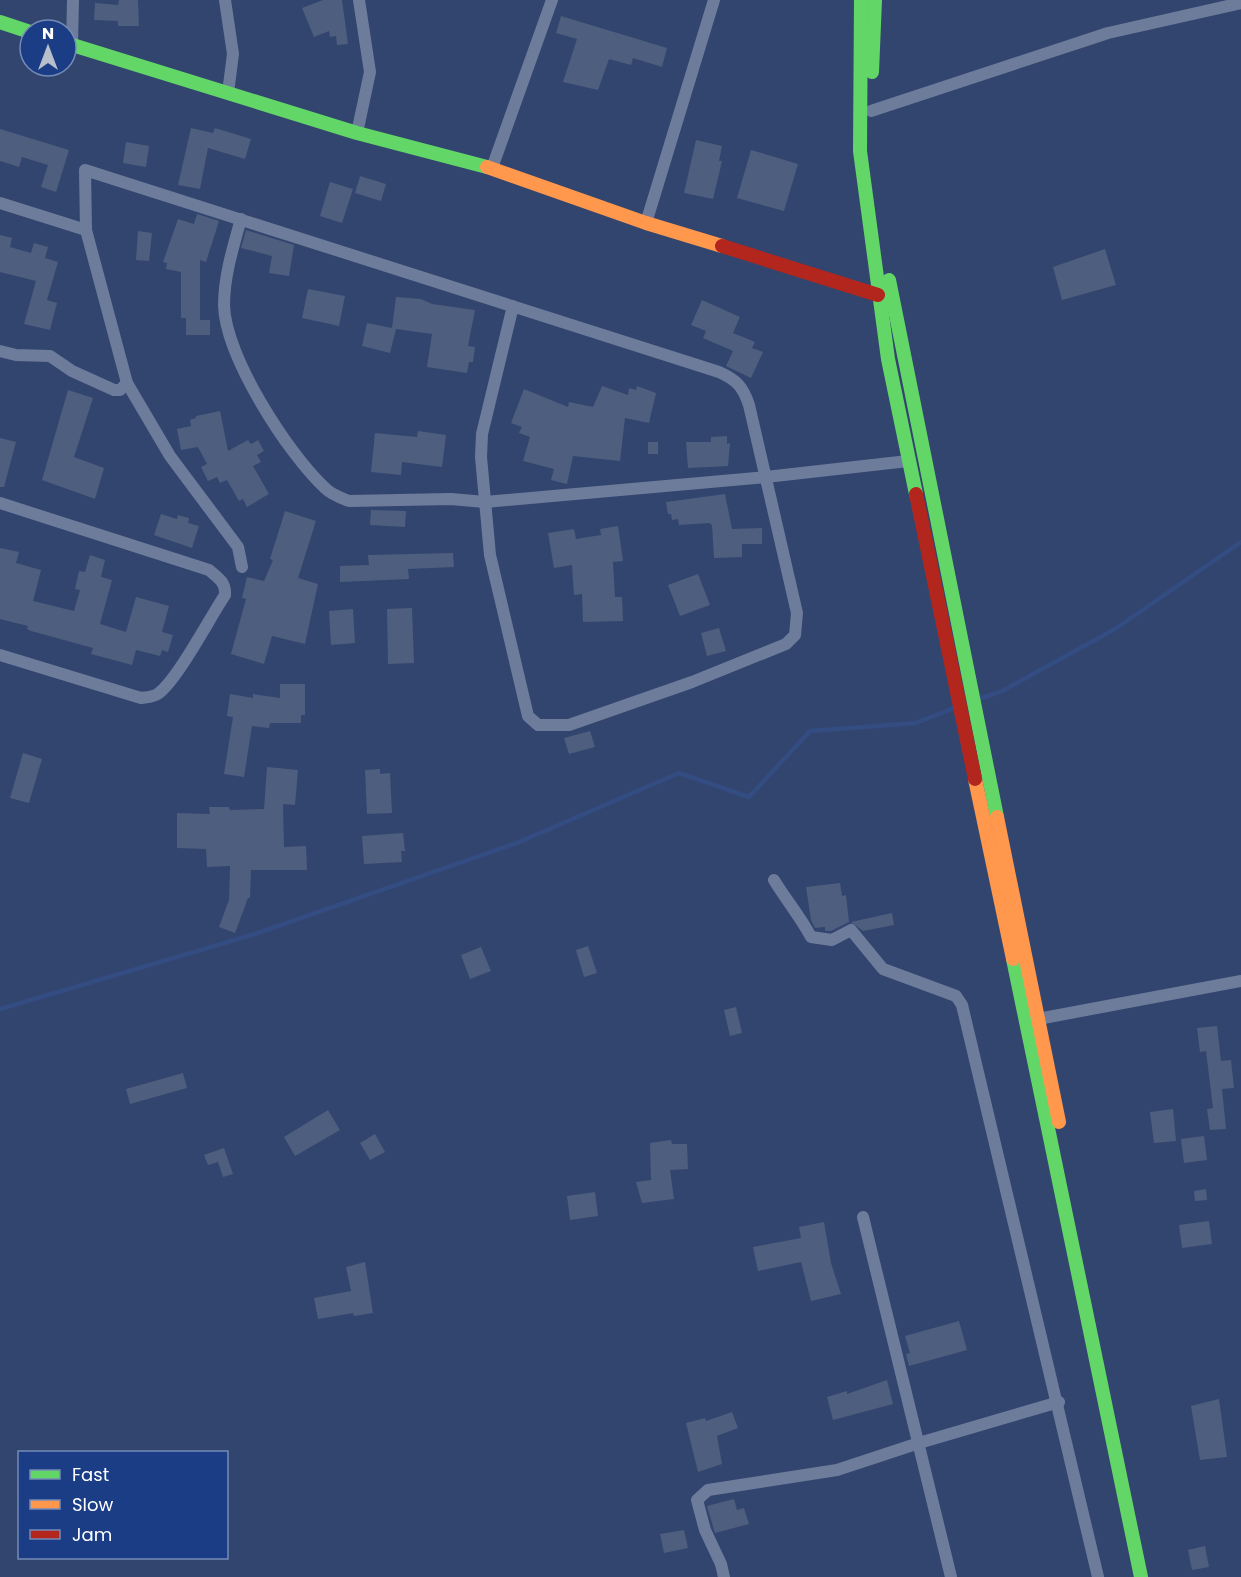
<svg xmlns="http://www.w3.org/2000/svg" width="1241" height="1577" font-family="Poppins,sans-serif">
<rect width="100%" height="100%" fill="#32456e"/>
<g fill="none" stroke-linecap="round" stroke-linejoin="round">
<g stroke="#334c82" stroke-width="4.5">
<polyline points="979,699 1002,691 1115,629 1241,542"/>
<polyline points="0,1009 255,934 517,843 679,773 749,797 810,731 916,723 954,708"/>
</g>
</g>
<g fill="#4e5e7e">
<polygon points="119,0 138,0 139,26 118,26 118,21 94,20 95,3 118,5"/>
<polygon points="323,0 342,0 348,44 337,45 336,36 330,37 329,31 314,37 302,8"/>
<polygon points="561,16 667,48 662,67 633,58 631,65 609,59 598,90 563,82 577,39 556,33"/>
<polygon points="191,128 213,133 215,128 251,139 245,159 208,148 200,189 178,185"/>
<polygon points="0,129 69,150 56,192 41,187 48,165 22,157 19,167 0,161"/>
<polygon points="696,140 722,146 719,161 722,161 713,199 684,193"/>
<polygon points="126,142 149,146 146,167 123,163"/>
<polygon points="751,150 798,164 784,211 737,198"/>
<polygon points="360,176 386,184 381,201 355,193"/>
<polygon points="330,182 353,189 342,223 320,216"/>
<polygon points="197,214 219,221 206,262 200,260 200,320 210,320 210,335 186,335 186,318 181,318 181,272 166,269 167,263 163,262 178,219 194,224"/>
<polygon points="246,230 294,245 289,276 269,273 272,256 241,248"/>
<polygon points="138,231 152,233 149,261 136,260"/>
<polygon points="0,235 12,238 10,247 31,253 34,243 48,247 45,258 58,262 47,300 57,303 50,330 24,324 36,281 0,272"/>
<polygon points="1105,249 1116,285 1062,300 1053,267"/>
<polygon points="308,289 345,296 339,326 302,318"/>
<polygon points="396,297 421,299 432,304 475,310 468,346 475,347 473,362 469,362 467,373 427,367 432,334 396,329 390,353 362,346 367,323 392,328"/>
<polygon points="702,300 740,317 733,333 755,342 752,348 763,352 751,378 726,366 733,351 703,338 706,331 691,325"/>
<polygon points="602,386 628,395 629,388 636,390 637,386 656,393 649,423 625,418 620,461 573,456 567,484 551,480 554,469 523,461 530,437 519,433 522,427 511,423 524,389 568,407 569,402 593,407"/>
<polygon points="68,390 93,398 74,457 104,468 95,499 42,480"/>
<polygon points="220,411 228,451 248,440 251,444 258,440 264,451 257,455 261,462 253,466 269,494 247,507 243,499 239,501 227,480 220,483 217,477 208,481 201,467 207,464 198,447 181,450 177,429 191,426 190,420 196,418 196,416"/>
<polygon points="418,431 446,435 442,467 402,462 401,475 371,472 375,433 417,437"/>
<polygon points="727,436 727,444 730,443 728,466 688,468 686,442 711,442 711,437"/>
<polygon points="0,438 16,442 4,487 0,487"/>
<rect x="648" y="442" width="10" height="12"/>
<polygon points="725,494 732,529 762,528 762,544 742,544 742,557 714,558 712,525 709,523 679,525 678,519 672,520 671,514 668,514 666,502"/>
<polygon points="371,510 406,511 405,527 370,525"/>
<polygon points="285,511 316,521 298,578 318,584 305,644 272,636 264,664 231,654 246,599 242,598 247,577 264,581 273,560 270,559"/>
<polygon points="161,514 177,519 178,515 189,518 188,523 199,526 192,548 154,535"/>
<polygon points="618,526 623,561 613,562 615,597 622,597 623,621 583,622 582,594 574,595 572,565 554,568 548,533 574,529 576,539 601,535 600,529"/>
<polygon points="0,548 19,552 16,563 41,570 33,601 74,611 80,590 75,589 79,571 85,572 90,555 105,560 101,577 112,580 100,624 126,632 136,597 169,606 162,632 173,635 168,652 162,650 160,656 136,650 132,665 91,654 93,648 31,631 27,629 28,626 0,619"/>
<polygon points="453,553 454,567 408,569 409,579 340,582 340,566 369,565 368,555"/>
<polygon points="698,574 710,605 680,616 668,585"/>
<polygon points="412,608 414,663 388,664 387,609"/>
<polygon points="353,609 355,643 331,645 329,611"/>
<polygon points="719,628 726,651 707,656 701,633"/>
<polygon points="280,684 305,684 305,715 301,715 301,723 270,723 269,728 252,726 244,777 224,774 233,717 227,716 230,694 253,698 253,694 280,698"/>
<polygon points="590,731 595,747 569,754 564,738"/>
<polygon points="23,753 42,759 29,803 10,798"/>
<polygon points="267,767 298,770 295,805 283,804 284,847 306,846 307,870 251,870 250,898 248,898 235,933 219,927 229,900 230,866 207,867 206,849 177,848 177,813 210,814 209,807 229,807 230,810 264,809"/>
<polygon points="380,769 380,774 390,773 392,813 367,814 365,770"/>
<polygon points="403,833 405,851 401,851 402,862 364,864 362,836"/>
<polygon points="840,883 842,896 846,895 849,922 831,931 825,931 825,927 815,928 811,920 806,887"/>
<polygon points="892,913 894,925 863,931 851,922"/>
<polygon points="588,946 597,973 584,977 576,950"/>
<polygon points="481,947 491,971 470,979 461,955"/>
<polygon points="736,1007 742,1033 730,1036 724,1010"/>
<polygon points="1217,1026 1221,1061 1231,1060 1234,1088 1222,1089 1226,1129 1210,1130 1207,1109 1213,1108 1206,1051 1200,1052 1197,1028"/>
<polygon points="183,1073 187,1088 130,1104 126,1089"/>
<polygon points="1173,1109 1176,1141 1154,1143 1150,1112"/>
<polygon points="328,1110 340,1130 295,1156 284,1137"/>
<polygon points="375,1134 385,1152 370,1160 360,1143"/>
<polygon points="1204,1136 1207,1160 1184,1163 1181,1139"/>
<polygon points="671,1140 672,1144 687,1144 688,1169 670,1170 674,1199 642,1203 636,1182 651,1180 650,1143"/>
<polygon points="224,1148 233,1174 223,1177 218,1162 208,1165 204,1155"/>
<polygon points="1206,1189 1207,1200 1195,1201 1194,1191"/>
<polygon points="595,1192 598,1216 570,1220 567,1196"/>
<polygon points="1209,1221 1212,1244 1182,1248 1179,1225"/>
<polygon points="824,1222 831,1263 841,1294 811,1301 801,1262 758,1271 753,1247 801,1238 799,1227"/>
<polygon points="365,1262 373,1313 354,1316 353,1313 318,1319 314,1298 351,1291 346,1267"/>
<polygon points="959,1321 967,1350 909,1366 906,1354 910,1353 905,1336"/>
<polygon points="887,1380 893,1404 833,1420 827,1397 847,1391 847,1394"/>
<polygon points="1219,1399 1227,1457 1200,1460 1191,1406"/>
<polygon points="732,1412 738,1428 717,1436 722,1464 698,1472 686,1423 705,1418 706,1421"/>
<polygon points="734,1499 737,1510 744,1508 749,1524 715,1533 707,1506"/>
<polygon points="684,1530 688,1548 664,1553 660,1534"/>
<polygon points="1205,1546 1209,1567 1192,1570 1188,1550"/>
</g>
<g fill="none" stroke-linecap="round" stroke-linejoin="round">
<g stroke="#6e7c9c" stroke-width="12">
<polyline points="225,0 233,54 228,93"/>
<polyline points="72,44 73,0"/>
<polyline points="871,111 1108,33 1241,3"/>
<polyline points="357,133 370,72 359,0"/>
<polyline points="492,168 552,0"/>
<polyline points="0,203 86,230"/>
<path d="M 241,219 C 233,247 224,277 224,305 C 225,356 288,454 325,488 C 332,495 341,498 349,501 L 451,499 L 485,502 L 766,477 L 908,461"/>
<polyline points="646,223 714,0"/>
<path d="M 0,351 L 16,355 L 50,356 L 72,371 L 114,390 L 120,390 L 127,383 L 86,230 L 85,170 L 719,372 C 737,380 743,387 749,405 L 797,613 L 795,635 L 786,644 L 692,682 L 569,725 L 538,725 L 528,716 L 490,555 L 481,457 L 482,434 L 513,306"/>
<polyline points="127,383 170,456 238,547 242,567"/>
<path d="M 0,503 L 209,570 C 218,578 226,582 225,595 C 209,619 179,677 159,693 C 155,697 147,697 141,698 L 0,655"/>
<path d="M 774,880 C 786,900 800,916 811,937 L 832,940 L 851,930 L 883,969 L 956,996 L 962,1005 L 1098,1577"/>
<polyline points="1038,1019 1241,981"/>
<polyline points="863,1217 951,1577"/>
<polyline points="724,1577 721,1564 705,1530 697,1500 708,1490 837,1470 919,1443 1059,1402"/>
</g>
<g stroke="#63d668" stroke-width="14">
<polyline points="861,0 860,151 888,359 916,494"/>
<polyline points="0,22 30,32"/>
<polyline points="66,43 357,133 487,167"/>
<polyline points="872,72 875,0"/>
<polyline points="889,280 997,817"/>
<polyline points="1013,959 1141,1577"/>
</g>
<g stroke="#ff974d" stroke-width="14">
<polyline points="487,167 646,223 722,246"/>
<polyline points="975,779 1013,959"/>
<polyline points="997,817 1059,1122"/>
</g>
<g stroke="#b3261e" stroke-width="14">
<polyline points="722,246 878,295"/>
<polyline points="916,494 975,779"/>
</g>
</g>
<rect x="18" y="1451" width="210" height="108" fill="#1a3d86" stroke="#768bb6" stroke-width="1.5"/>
<rect x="30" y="1470" width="30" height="9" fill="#63d668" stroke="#768bb6" stroke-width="1.5"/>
<text x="72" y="1481" font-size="18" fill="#ffffff">Fast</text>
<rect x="30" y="1500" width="30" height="9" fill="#ff974d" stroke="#768bb6" stroke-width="1.5"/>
<text x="72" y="1511" font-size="18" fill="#ffffff">Slow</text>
<rect x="30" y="1530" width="30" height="9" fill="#b3261e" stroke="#768bb6" stroke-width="1.5"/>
<text x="72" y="1541" font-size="18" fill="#ffffff">Jam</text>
<g transform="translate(48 48)"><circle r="28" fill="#1a3d86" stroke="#768bb6" stroke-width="1.5"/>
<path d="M0-4.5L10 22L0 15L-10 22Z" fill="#b7becc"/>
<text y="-9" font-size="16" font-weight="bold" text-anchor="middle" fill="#ffffff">N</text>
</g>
</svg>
